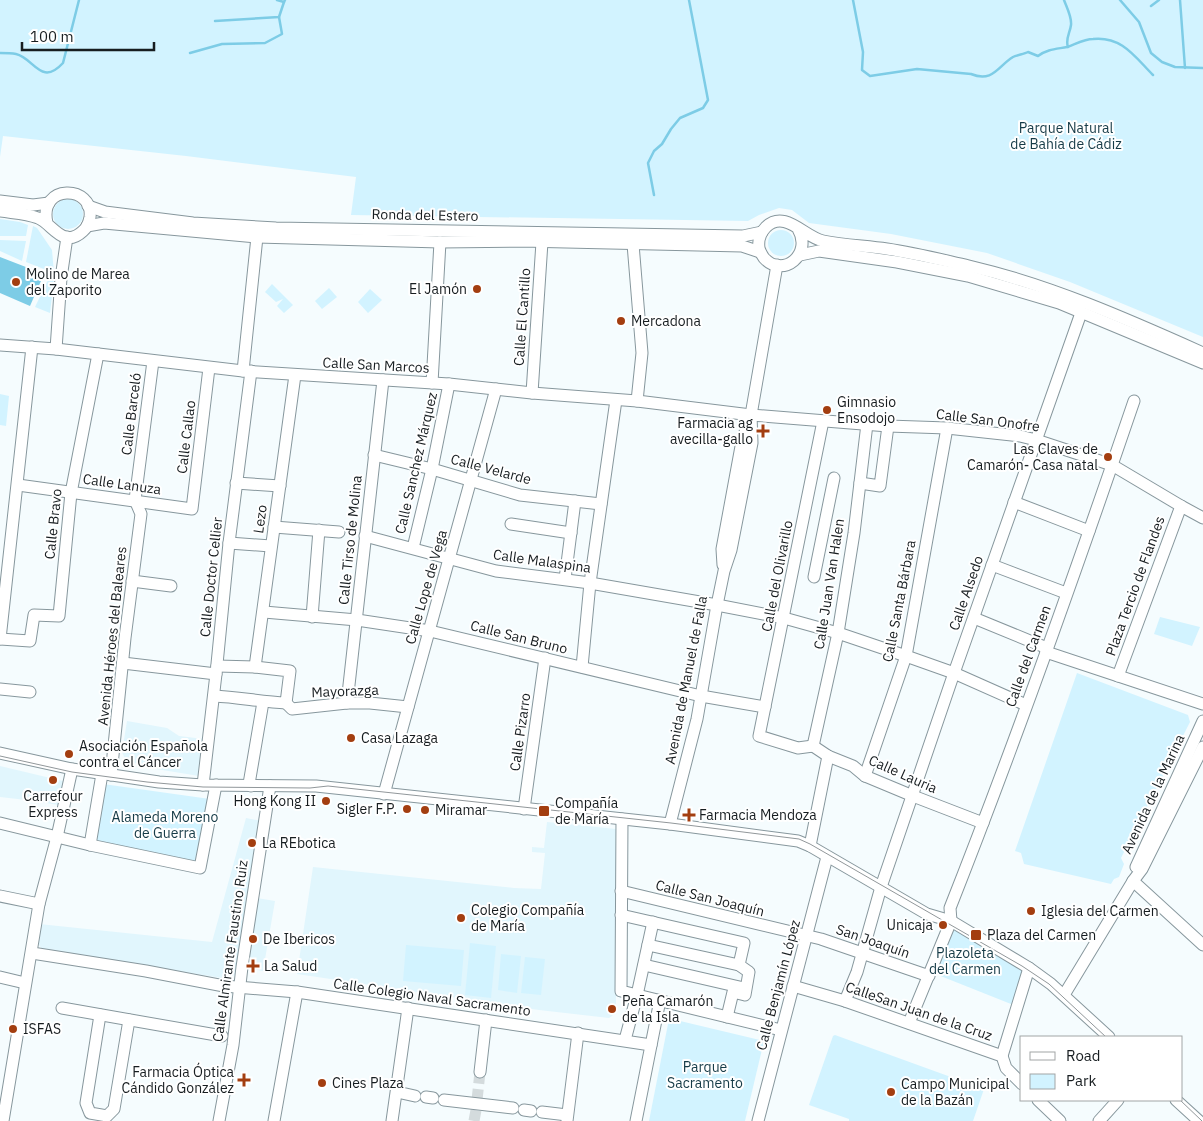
<svg xmlns="http://www.w3.org/2000/svg" width="1203" height="1121" font-family="'IBM Plex Sans',sans-serif">
<rect width="100%" height="100%" fill="#f5fcfe"/>
<g fill="#e1f6fd">
<polygon points="127,721 167,728 179,736 204,739 199,776 144,767 144,765 126,761 122,752"/>
<polygon points="0,766 63,781 58,805 35,801 0,797"/>
<polygon points="246,818 262,821 243,921 238,972 228,979 42,949 36,941 39,924 212,942"/>
<polygon points="547,822 616,829 616,1010 612,1016 609,1018 539,1010 297,974 313,867 514,888 541,889 545,853 532,852 532,847 544,848"/>
<polygon points="257,898 275,901 263,971 246,968"/>
</g>
<g fill="#d2f3ff">
<polygon points="0,0 1203,0 1203,337 1070,282 987,253 891,234 809,223 792,210 779,208 759,215 748,221 351,215 356,177 186,156 3,136 0,157"/>
<circle cx="68" cy="214" r="15"/>
<polygon points="0,219 20,222 28,225 26,236 0,236"/>
<polygon points="33,226 37,228 52,250 54,273 26,262"/>
<circle cx="781" cy="243" r="13"/>
<polygon points="0,240 26,241 22,261 0,251"/>
<polygon points="49,278 54,279 50,313 35,307"/>
<polygon points="272,284 293,305 284,313 277,306 283,299 276,302 265,292"/>
<polygon points="329,288 337,297 322,309 315,301"/>
<polygon points="370,289 382,300 368,313 358,302"/>
<polygon points="0,394 9,396 6,426 0,425"/>
<polygon points="1160,617 1200,627 1192,646 1154,634"/>
<polygon points="1077,673 1188,715 1190,722 1121,858 1124,864 1119,877 1114,879 1111,884 1024,864 1021,853 1015,851"/>
<polygon points="103,784 210,799 198,865 93,843"/>
<polygon points="950,927 1027,970 1016,1006 933,973"/>
<polygon points="470,943 496,946 491,998 465,995"/>
<polygon points="406,945 464,950 461,986 403,981"/>
<polygon points="501,954 521,956 517,993 498,990"/>
<polygon points="525,957 545,959 541,995 521,993"/>
<polygon points="676,1020 764,1041 745,1121 649,1121 668,1024"/>
<polygon points="835,1035 984,1089 973,1121 849,1121 849,1119 809,1105 833,1036"/>
</g>
<polygon fill="#7dcce6" points="0,257 44,274 30,306 0,293"/>
<g fill="none" stroke-linecap="round" stroke-linejoin="round">
<g stroke="#7dcce6" stroke-width="2.5">
<polyline points="277,0 284,2 285,0"/>
<path d="M 853,0 L 863,52 L 862,70 L 870,76 L 917,69 L 971,74 C 993,83 998,66 1013,57 C 1017,55 1024,54 1028,52 L 1038,56 C 1047,49 1057,49 1067,47 C 1076,44 1084,39 1093,39 C 1122,36 1135,57 1153,75"/>
<path d="M 1064,0 C 1067,8 1072,17 1071,25 C 1070,33 1065,39 1068,47"/>
<polyline points="1120,0 1139,22 1151,53 1162,62 1175,67 1203,68"/>
<polyline points="1180,0 1185,68"/>
<polyline points="1151,6 1159,0"/>
<polyline points="215,21 279,17 284,2"/>
<path d="M 0,53 C 5,53 11,53 16,54 C 34,58 41,87 63,63 L 79,0"/>
<polyline points="190,53 222,44 265,43 282,34 279,17"/>
<polyline points="654,195 648,163 654,151 662,144 671,129 680,118 703,108 708,100 689,0"/>
</g>
<g stroke="#d4dbdd" stroke-width="11" stroke-dasharray="11 5.5" stroke-linecap="butt">
<polyline points="477,1100 480,1072"/>
<polyline points="474,1121 476,1110"/>
</g>
<g stroke="#87979d" stroke-width="13">
<g id="minor">
<polyline points="0,201 33,205 49,203"/>
<polyline points="88,206 105,212 193,223 276,228 743,236 762,232"/>
<path d="M 0,211 C 12,213 26,213 38,218 C 52,223 63,250 83,231 C 87,228 89,222 90,217 C 94,185 38,183 47,223"/>
<polyline points="87,226 104,223 257,237 440,242 522,241 742,246 760,252"/>
<path d="M 798,229 C 813,254 783,279 764,258 C 762,255 760,252 759,248 C 758,241 760,233 766,227 C 785,209 804,237 823,241 C 844,245 866,246 887,249 C 915,253 942,260 969,266 C 1050,285 1127,319 1203,353"/>
<polyline points="633,244 642,353 637,401"/>
<polyline points="800,255 819,251 897,262 968,276 1059,303 1203,363"/>
<polyline points="0,345 56,349 243,371 449,384 532,393 637,401 751,415 888,426 947,428 1020,436 1036,440 1112,465 1181,506 1203,518"/>
<polyline points="56,349 61,278 67,237"/>
<polyline points="243,371 257,237"/>
<polyline points="432,383 440,242"/>
<polyline points="532,393 542,242"/>
<polyline points="374,455 432,469 520,495 601,504"/>
<polyline points="236,483 280,486"/>
<polyline points="860,483 880,486 888,426"/>
<polyline points="18,485 192,509 209,368"/>
<polyline points="1014,502 1089,531"/>
<polyline points="511,524 571,533"/>
<polyline points="274,527 339,532"/>
<polyline points="365,536 496,571 590,583 717,605 784,618 838,633 906,656 954,673 1026,705"/>
<polyline points="229,543 271,546"/>
<polyline points="413,548 432,469 449,384"/>
<polyline points="723,565 722,549 742,441 751,415 777,265"/>
<polyline points="992,565 1066,593"/>
<polyline points="814,577 834,478"/>
<polyline points="565,579 575,501"/>
<polyline points="132,581 171,586"/>
<polyline points="264,612 357,620 430,631 701,696 765,707"/>
<polyline points="312,617 319,530"/>
<polyline points="974,618 1047,648"/>
<polyline points="0,639 30,641 34,615 59,616 71,493 98,354"/>
<polyline points="0,639 32,347"/>
<polyline points="1046,652 1203,704"/>
<polyline points="123,663 216,674"/>
<polyline points="255,667 295,375"/>
<polyline points="582,667 590,583 616,400"/>
<polyline points="1118,676 1181,506"/>
<polyline points="0,689 30,692"/>
<path d="M 214,696 C 238,697 262,702 286,703 L 290,671 L 255,667 L 217,666"/>
<polyline points="286,703 292,709 347,703 370,703 408,707"/>
<polyline points="347,703 383,380"/>
<polyline points="813,746 798,748 759,736 823,421"/>
<polyline points="813,746 838,633 854,533 867,424"/>
<polyline points="813,746 828,756 853,766 865,776 913,796 983,823"/>
<polyline points="0,753 72,769 159,782 203,785 316,786 670,824 798,841 810,846 927,914 951,921 1029,968 1051,984 1109,1037"/>
<polyline points="111,775 125,638 141,514 135,500 153,361"/>
<polyline points="865,776 906,656 947,428"/>
<polyline points="203,785 216,674 229,543 251,371"/>
<polyline points="251,786 249,784 263,702"/>
<polyline points="384,794 496,389"/>
<polyline points="524,809 545,658"/>
<polyline points="622,819 621,991 637,995 653,922"/>
<polyline points="0,823 90,845 200,868 216,785"/>
<polyline points="670,824 697,719 717,605 724,571 731,550 752,443 751,415"/>
<polyline points="90,845 102,774"/>
<polyline points="810,846 828,756"/>
<polyline points="1136,867 1203,721"/>
<polyline points="1133,881 1203,945"/>
<polyline points="621,891 821,939 929,976"/>
<polyline points="0,896 39,904"/>
<polyline points="621,915 744,943 739,965 749,972 745,995 733,992 727,1017"/>
<polyline points="648,945 739,965"/>
<polyline points="32,953 146,971 224,986 297,992 651,1045"/>
<polyline points="644,965 744,988"/>
<polyline points="0,977 25,983"/>
<polyline points="793,986 845,1001 1002,1056 1006,1068 1022,1084"/>
<polyline points="1064,995 1133,881 1142,869 1203,747"/>
<polyline points="845,1001 857,972 881,887 954,673 1081,313"/>
<polyline points="62,1008 222,1036"/>
<polyline points="100,1015 86,1103 90,1113 107,1116 114,1109 129,1020"/>
<path d="M 909,1023 L 951,921 L 950,908 C 1016,741 1076,571 1134,401"/>
<polyline points="625,1040 637,995 781,1030"/>
<polyline points="1002,1056 1029,968"/>
<polyline points="480,1072 486,1020"/>
<polyline points="397,1092 415,1096"/>
<polyline points="426,1097 433,1098"/>
<polyline points="444,1100 513,1108"/>
<polyline points="1038,1100 1060,1121"/>
<polyline points="1176,1100 1199,1121"/>
<polyline points="524,1110 531,1111"/>
<polyline points="542,1112 567,1115"/>
<polyline points="3,1121 39,904 57,837 72,769"/>
<polyline points="219,1121 233,1045 242,967 270,786"/>
<polyline points="274,1121 297,992"/>
<polyline points="392,1121 408,1008"/>
<polyline points="567,1121 578,1033"/>
<polyline points="636,1121 660,1000"/>
<polyline points="758,1121 827,857"/>
<polyline points="1099,1121 1118,1100"/>
</g>
</g>
<use href="#minor" stroke="#fff" stroke-width="11"/>
<g stroke="#91979a" stroke-width="1">
<polyline points="0,756 72,772 147,782 203,787 310,788 328,786 671,823 799,839 810,844 1022,966 1049,984 1106,1037"/>
<polyline points="1180,1100 1202,1121"/>
</g>
</g>
<g fill="#a33e10" stroke="#fff" stroke-width="2">
<circle cx="16" cy="282" r="5"/>
<circle cx="477" cy="289" r="5"/>
<circle cx="621" cy="321" r="5"/>
<circle cx="827" cy="410" r="5"/>
<path d="M760.5 423.5h5v5h5v5h-5v5h-5v-5h-5v-5h5z"/>
<circle cx="1108" cy="457" r="5"/>
<circle cx="351" cy="738" r="5"/>
<circle cx="69" cy="754" r="5"/>
<circle cx="53" cy="780" r="5"/>
<circle cx="326" cy="801" r="5"/>
<circle cx="407" cy="809" r="5"/>
<circle cx="425" cy="810" r="5"/>
<rect x="538" y="805" width="12" height="12" rx="2.5"/>
<path d="M686.5 807.5h5v5h5v5h-5v5h-5v-5h-5v-5h5z"/>
<circle cx="252" cy="843" r="5"/>
<circle cx="1031" cy="911" r="5"/>
<circle cx="461" cy="918" r="5"/>
<circle cx="943" cy="925" r="5"/>
<rect x="970" y="929" width="12" height="12" rx="2.5"/>
<circle cx="253" cy="939" r="5"/>
<path d="M250.5 958.5h5v5h5v5h-5v5h-5v-5h-5v-5h5z"/>
<circle cx="612" cy="1009" r="5"/>
<circle cx="13" cy="1029" r="5"/>
<path d="M241.5 1072.5h5v5h5v5h-5v5h-5v-5h-5v-5h5z"/>
<circle cx="322" cy="1083" r="5"/>
<circle cx="891" cy="1092" r="5"/>
</g>
<g text-anchor="middle" stroke-width="4" stroke-linejoin="round" paint-order="stroke">
<g font-size="14" fill="#163b47" stroke="#fff">
<text x="1066" y="133">Parque Natural<tspan x="1066" dy="16">de Bahía de Cádiz</tspan></text>
<text x="165" y="822">Alameda Moreno<tspan x="165" dy="16">de Guerra</tspan></text>
<text x="965" y="958">Plazoleta<tspan x="965" dy="16">del Carmen</tspan></text>
<text x="705" y="1072">Parque<tspan x="705" dy="16">Sacramento</tspan></text>
</g>
<g font-size="14" fill="#171d20" stroke="#fff">
<text transform="translate(425 215) rotate(1)" y="5">Ronda del Estero</text>
<text transform="translate(522 317) rotate(-86)" y="5">Calle El Cantillo</text>
<text transform="translate(376 365) rotate(3)" y="5">Calle San Marcos</text>
<text transform="translate(131 414) rotate(-83)" y="5">Calle Barceló</text>
<text transform="translate(988 420) rotate(7)" y="5">Calle San Onofre</text>
<text transform="translate(186 437) rotate(-83)" y="5">Calle Callao</text>
<text transform="translate(416 463) rotate(-77)" y="5">Calle Sanchez Márquez</text>
<text transform="translate(491 469) rotate(15)" y="5">Calle Velarde</text>
<text transform="translate(122 484) rotate(8)" y="5">Calle Lanuza</text>
<text transform="translate(260 519) rotate(-82)" y="5">Lezo</text>
<text transform="translate(53 524) rotate(-84)" y="5">Calle Bravo</text>
<text transform="translate(350 540) rotate(-84)" y="5">Calle Tirso de Molina</text>
<text transform="translate(542 561) rotate(8)" y="5">Calle Malaspina</text>
<text transform="translate(777 576) rotate(-79)" y="5">Calle del Olivarillo</text>
<text transform="translate(211 577) rotate(-84)" y="5">Calle Doctor Cellier</text>
<text transform="translate(829 584) rotate(-81)" y="5">Calle Juan Van Halen</text>
<text transform="translate(1135 586) rotate(-70)" y="5">Plaza Tercio de Flandes</text>
<text transform="translate(426 587) rotate(-74)" y="5">Calle Lope de Vega</text>
<text transform="translate(966 593) rotate(-71)" y="5">Calle Alsedo</text>
<text transform="translate(899 601) rotate(-79)" y="5">Calle Santa Bárbara</text>
<text transform="translate(112 636) rotate(-84)" y="5">Avenida Héroes del Baleares</text>
<text transform="translate(519 637) rotate(14)" y="5">Calle San Bruno</text>
<text transform="translate(1028 656) rotate(-70)" y="5">Calle del Carmen</text>
<text transform="translate(686 680) rotate(-79)" y="5">Avenida de Manuel de Falla</text>
<text transform="translate(345 691) rotate(-2)" y="5">Mayorazga</text>
<text transform="translate(520 732) rotate(-82)" y="5">Calle Pizarro</text>
<text transform="translate(903 774) rotate(24)" y="5">Calle Lauria</text>
<text transform="translate(1153 794) rotate(-65)" y="5">Avenida de la Marina</text>
<text transform="translate(710 898) rotate(14)" y="5">Calle San Joaquín</text>
<text transform="translate(873 941) rotate(19)" y="5">San Joaquín</text>
<text transform="translate(230 951) rotate(-82)" y="5">Calle Almirante Faustino Ruiz</text>
<text transform="translate(778 985) rotate(-75)" y="5">Calle Benjamín López</text>
<text transform="translate(432 997) rotate(8)" y="5">Calle Colegio Naval Sacramento</text>
<text transform="translate(919 1011) rotate(19)" y="5">CalleSan Juan de la Cruz</text>
</g>
<g font-size="14" fill="#171d20" stroke="#fff" text-anchor="start">
<text x="26" y="279">Molino de Marea<tspan x="26" dy="16">del Zaporito</tspan></text>
<text x="467" y="294" text-anchor="end">El Jamón</text>
<text x="631" y="326">Mercadona</text>
<text x="837" y="407">Gimnasio<tspan x="837" dy="16">Ensodojo</tspan></text>
<text x="753" y="428" text-anchor="end">Farmacia ag<tspan x="753" dy="16">avecilla-gallo</tspan></text>
<text x="1098" y="454" text-anchor="end">Las Claves de<tspan x="1098" dy="16">Camarón- Casa natal</tspan></text>
<text x="361" y="743">Casa Lazaga</text>
<text x="79" y="751">Asociación Española<tspan x="79" dy="16">contra el Cáncer</tspan></text>
<text x="53" y="801" text-anchor="middle">Carrefour<tspan x="53" dy="16">Express</tspan></text>
<text x="316" y="806" text-anchor="end">Hong Kong II</text>
<text x="555" y="808">Compañía<tspan x="555" dy="16">de María</tspan></text>
<text x="397" y="814" text-anchor="end">Sigler F.P.</text>
<text x="435" y="815">Miramar</text>
<text x="699" y="820">Farmacia Mendoza</text>
<text x="262" y="848">La REbotica</text>
<text x="471" y="915">Colegio Compañía<tspan x="471" dy="16">de María</tspan></text>
<text x="1041" y="916">Iglesia del Carmen</text>
<text x="933" y="930" text-anchor="end">Unicaja</text>
<text x="987" y="940">Plaza del Carmen</text>
<text x="263" y="944">De Ibericos</text>
<text x="264" y="971">La Salud</text>
<text x="622" y="1006">Peña Camarón<tspan x="622" dy="16">de la Isla</tspan></text>
<text x="23" y="1034">ISFAS</text>
<text x="234" y="1077" text-anchor="end">Farmacia Óptica<tspan x="234" dy="16">Cándido González</tspan></text>
<text x="332" y="1088">Cines Plaza</text>
<text x="901" y="1089">Campo Municipal<tspan x="901" dy="16">de la Bazán</tspan></text>
</g>
</g>
<rect x="1020" y="1036" width="162" height="65" fill="#ffffff" stroke="#a2a5a6"/>
<rect x="1030" y="1052" width="25" height="8" fill="#ffffff" stroke="#a2a5a6"/>
<text x="1066" y="1061" font-size="15" fill="#171d20">Road</text>
<rect x="1030" y="1074" width="25" height="15" fill="#d2f3ff" stroke="#a2a5a6"/>
<text x="1066" y="1086" font-size="15" fill="#171d20">Park</text>
<path d="M22 42v8h132v-8" fill="none" stroke="#171d20" stroke-width="2.5"/>
<text x="30" y="42" font-size="15" fill="#171d20" stroke="#ffffff" stroke-width="4" paint-order="stroke">100 m</text>
</svg>
